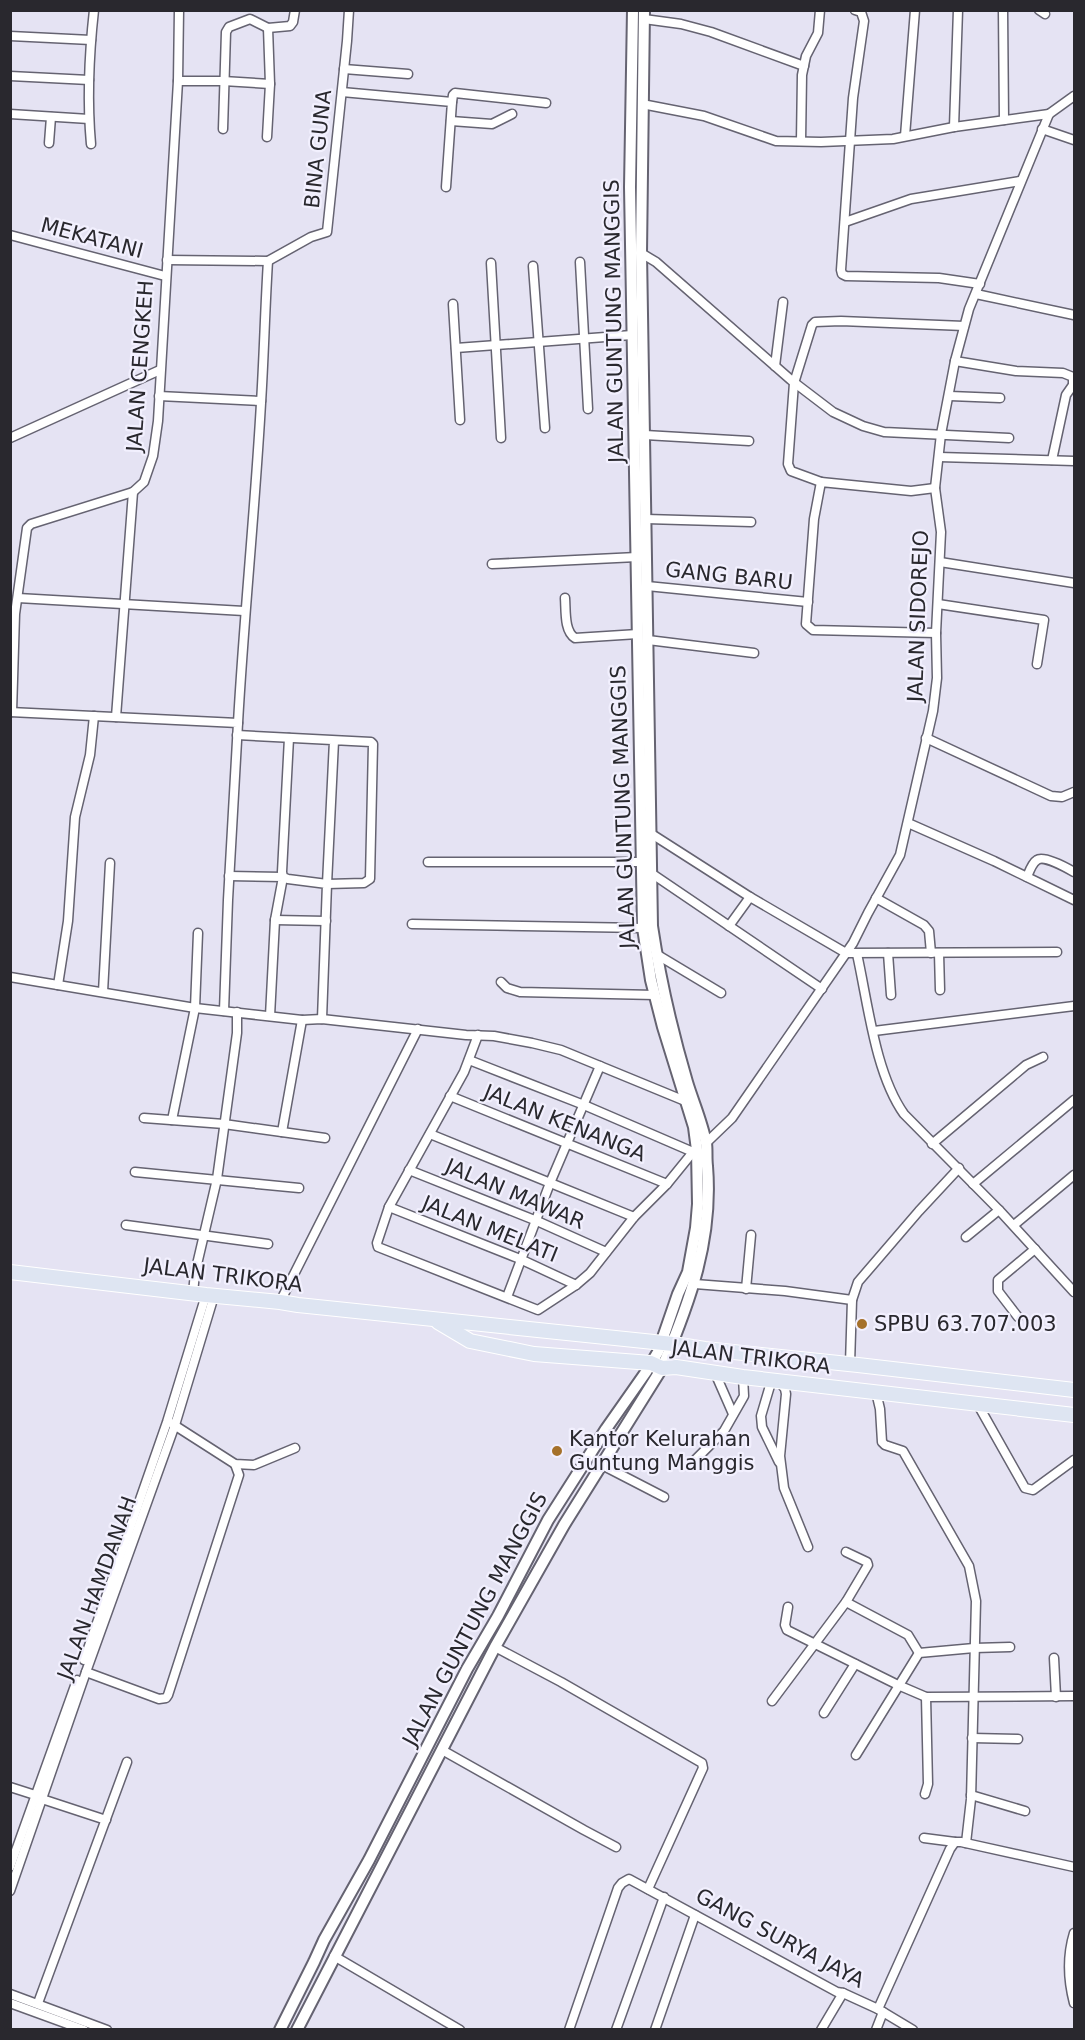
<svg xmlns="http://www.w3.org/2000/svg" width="1085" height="2040" font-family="'DejaVu Sans',sans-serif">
<rect width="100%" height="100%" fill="#e5e3f3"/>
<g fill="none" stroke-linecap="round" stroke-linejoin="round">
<g stroke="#656371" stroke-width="11">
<g id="minor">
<polyline points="855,10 861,12 864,21 853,98 841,270 842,274 846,276 939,278 980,284"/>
<polyline points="1003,10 1004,120"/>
<polyline points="1039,10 1045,14"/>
<polyline points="644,19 681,24 711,32 804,66"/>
<polyline points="10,36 91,40"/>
<polyline points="344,69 408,74"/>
<polyline points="10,76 89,80"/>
<polyline points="178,81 223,81 270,84 268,28"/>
<polyline points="342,92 452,102 446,187"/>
<polyline points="452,102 453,95 455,93 546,103"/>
<polyline points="642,104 704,116 776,141 821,142 893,139 954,127 1049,114"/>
<polyline points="10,114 89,119"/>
<polyline points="451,121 492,124 512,114"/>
<polyline points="954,127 958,10"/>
<polyline points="223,129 226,32 229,27 250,19 268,28 290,26 293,22 295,10"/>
<polyline points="1042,129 1074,140"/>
<polyline points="905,136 915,10"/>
<polyline points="267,137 270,84"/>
<polyline points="801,141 802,75 806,56 818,33 820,10"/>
<polyline points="49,143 51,117"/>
<path d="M 91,144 C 87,100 89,55 94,10"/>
<polyline points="845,222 911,199 1020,181"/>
<polyline points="10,235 165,276"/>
<polyline points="641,253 656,262 791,380 833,412 863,426 884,432 1009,438"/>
<polyline points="167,260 268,261 311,237 327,232 347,41 349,10"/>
<polyline points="580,262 588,409"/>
<polyline points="491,263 501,438"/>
<polyline points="533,266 545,428"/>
<polyline points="976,294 1074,315"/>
<polyline points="453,304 460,420"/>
<polyline points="456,348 632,335"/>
<polyline points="955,361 1016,371 1063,373 1073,377 1073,385 1066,395 1052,460"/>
<polyline points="775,366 783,302"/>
<polyline points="159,396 261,401"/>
<polyline points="950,396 1000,398"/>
<polyline points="645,435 749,441"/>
<polyline points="10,438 160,370"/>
<polyline points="939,457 1074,461"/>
<polyline points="821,482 791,471 788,464 794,383 812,325 815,322 841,321 964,326"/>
<polyline points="935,488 911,491 821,482 814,519 806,624 813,630 936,633"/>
<polyline points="646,519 751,522"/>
<polyline points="940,562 1074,583"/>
<polyline points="492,564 637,557"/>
<polyline points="647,586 808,602"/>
<polyline points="18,598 244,611"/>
<path d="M 565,598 C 566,611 564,631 575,638 L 638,634"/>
<polyline points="938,604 1044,620 1037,664"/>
<polyline points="648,640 754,653"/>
<polyline points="10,712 238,723 228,900 224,1011"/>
<polyline points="12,712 15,614 27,528 31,524 133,492 144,482 153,456 158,421 178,81 179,10"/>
<polyline points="116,717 133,492"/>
<path d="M 238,723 C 244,616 255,510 261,403 C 264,356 265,308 268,261"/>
<polyline points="237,735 371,742 373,744 370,879 364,883 327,884 334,741"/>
<polyline points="289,738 282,872 283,877 288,879 327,884 322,1019"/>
<polyline points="926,738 1051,796 1062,797 1074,792"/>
<polyline points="908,823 994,861 1074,900"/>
<polyline points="650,833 750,897 846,953 1057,952"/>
<polyline points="428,862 641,862"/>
<polyline points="651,873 822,989"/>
<polyline points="229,876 283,877 275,920 270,1016"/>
<path d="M 1027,877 C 1029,872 1032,863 1037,860 C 1044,855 1067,868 1074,872"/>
<polyline points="876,898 924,925 929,931 931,953"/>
<polyline points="275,920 326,921"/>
<polyline points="412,924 643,928"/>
<polyline points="729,926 750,897"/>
<polyline points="888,953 891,995"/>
<polyline points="939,953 940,990"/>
<polyline points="656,954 721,993"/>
<path d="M 857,954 C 868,1003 875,1073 904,1114 L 999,1210 L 1074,1292"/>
<polyline points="10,977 195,1008 302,1020 322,1019 466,1035 494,1036 532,1043 561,1050 690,1103"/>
<polyline points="501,982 507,988 520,992 655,995"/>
<polyline points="58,985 68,921 75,817 90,755 94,716"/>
<polyline points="103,992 110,863"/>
<polyline points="874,1031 1074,1006"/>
<polyline points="478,1035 464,1072 389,1207 377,1243 378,1247 538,1310 576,1285 590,1273 634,1217 667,1184 693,1152"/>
<polyline points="469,1060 584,1105 693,1152 697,1150"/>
<polyline points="450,1096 667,1184"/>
<polyline points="144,1118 224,1124 325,1138"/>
<polyline points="172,1120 195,1008 198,933"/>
<polyline points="282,1132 302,1020"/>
<polyline points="430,1134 634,1217"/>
<polyline points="706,1143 732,1118 853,943 868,913 900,855 933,711 937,678 936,633 941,532 935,488 941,434 955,361 969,309 1049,114 1074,96"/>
<polyline points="932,1144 1026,1065 1043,1057"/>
<polyline points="409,1170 537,1221 606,1252"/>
<polyline points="135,1172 299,1188"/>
<polyline points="973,1184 1074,1100"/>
<polyline points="389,1207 520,1259 576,1285"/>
<polyline points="126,1225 268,1244"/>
<polyline points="1014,1225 1074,1175"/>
<polyline points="966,1237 999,1210"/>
<polyline points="695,1284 785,1291 852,1300"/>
<polyline points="746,1289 751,1235"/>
<polyline points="193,1293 195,1273 217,1179 237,1033 237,1012"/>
<polyline points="507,1297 550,1183 600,1066"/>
<polyline points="280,1302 418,1029"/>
<polyline points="1018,1317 998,1291 998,1280 1035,1249"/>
<polyline points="850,1364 852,1300 858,1282 919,1211 959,1168"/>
<polyline points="715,1373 733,1414"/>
<polyline points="772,1379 761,1416 762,1427 779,1462"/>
<polyline points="779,1381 785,1389 786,1394 780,1456 784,1488 808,1547"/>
<polyline points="876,1392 880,1409 882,1442 885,1445 903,1451 969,1566 976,1601 971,1799 966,1843"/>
<polyline points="977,1403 1025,1488 1033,1490 1074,1460"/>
<polyline points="171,1423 235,1464 254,1465 295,1448"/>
<polyline points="695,1460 724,1431 744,1396 743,1377"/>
<polyline points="602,1465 664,1497"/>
<polyline points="846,1602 908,1635 919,1653"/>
<polyline points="788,1607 785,1625 787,1630 898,1685 926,1697 1074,1696"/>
<polyline points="495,1647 561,1682 702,1763 703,1768 648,1889"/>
<polyline points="1054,1658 1056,1697"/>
<polyline points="84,1660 167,1422 206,1295"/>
<polyline points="86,1672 159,1699 166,1698 168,1695 239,1475 235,1464"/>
<polyline points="772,1701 846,1602 868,1565 867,1562 846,1552"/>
<polyline points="824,1713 855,1664"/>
<polyline points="972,1738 1018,1739"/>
<polyline points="442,1750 584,1830 616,1847"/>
<polyline points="856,1755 919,1653 974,1648 1010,1647"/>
<polyline points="10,1787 35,1795 42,1799 106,1820"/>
<polyline points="925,1794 928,1784 926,1697"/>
<polyline points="971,1795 1025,1811"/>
<polyline points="924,1838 955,1842"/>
<polyline points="10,1867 77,1680"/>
<polyline points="10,1891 86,1672 175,1425 214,1296"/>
<path d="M 1074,1933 C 1067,1956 1068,1980 1074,2003"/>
<polyline points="334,1956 460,2030"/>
<polyline points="10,1994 107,2030"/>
<polyline points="10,2003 84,2030"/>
<polyline points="38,2003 127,1762"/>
<polyline points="878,2009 950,1849 955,1842 961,1842 1074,1867"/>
<polyline points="569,2030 618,1888 622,1883 629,1879 837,1992 843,1993 878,2009 913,2030"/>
<polyline points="616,2030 664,1897"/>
<polyline points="655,2030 695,1915"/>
<polyline points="821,2030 843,1993"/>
<polyline points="876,2030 883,2012"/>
</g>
</g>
<g stroke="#656371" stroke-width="14">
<g id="tertiary">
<polyline points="280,2030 314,1962 324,1940 369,1860 467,1669 498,1616 548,1520 606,1429 646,1372 658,1352 678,1294 688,1272 696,1228 698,1204 697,1150 694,1127 663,1027 651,980 643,928 630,187 633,10"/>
<path d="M 297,2030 L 495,1647 L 564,1525 L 662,1368 C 690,1301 713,1240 707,1166 C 706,1158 707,1150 706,1143 C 702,1122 693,1102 687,1082 C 672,1031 660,979 652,926 L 641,253 L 644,10"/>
</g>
</g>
<g stroke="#fff" stroke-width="16">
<g id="primary">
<polyline points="10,1272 206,1295 280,1302 298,1305 673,1344 705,1349 858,1365 1074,1390"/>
<polyline points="438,1322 470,1341 534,1354 651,1363 662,1368 676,1367 743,1377 1074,1415"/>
</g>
</g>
<use href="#minor" stroke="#fff" stroke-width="8"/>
<use href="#tertiary" stroke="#fff" stroke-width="10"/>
<use href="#primary" stroke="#dee5f2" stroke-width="14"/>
</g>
<g fill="#a5712a" stroke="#f2f0fe" stroke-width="2">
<circle cx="862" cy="1324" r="6"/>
<circle cx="557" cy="1451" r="6"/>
</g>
<g text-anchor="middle" stroke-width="4.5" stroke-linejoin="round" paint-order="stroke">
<g font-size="21" fill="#29282e" stroke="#f2f0fe">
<text transform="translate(318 149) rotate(-84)" y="7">BINA GUNA</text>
<text transform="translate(92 238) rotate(15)" y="7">MEKATANI</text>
<text transform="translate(614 321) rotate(-91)" y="7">JALAN GUNTUNG MANGGIS</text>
<text transform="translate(140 366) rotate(-86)" y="7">JALAN CENGKEH</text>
<text transform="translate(729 576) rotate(6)" y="7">GANG BARU</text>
<text transform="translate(918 616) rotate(-88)" y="7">JALAN SIDOREJO</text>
<text transform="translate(623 807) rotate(-92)" y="7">JALAN GUNTUNG MANGGIS</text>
<text transform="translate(565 1123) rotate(22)" y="7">JALAN KENANGA</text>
<text transform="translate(515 1194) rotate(23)" y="7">JALAN MAWAR</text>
<text transform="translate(490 1229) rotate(22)" y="7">JALAN MELATI</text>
<text transform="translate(223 1275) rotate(7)" y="7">JALAN TRIKORA</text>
<text transform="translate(751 1357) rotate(7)" y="7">JALAN TRIKORA</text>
<text transform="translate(97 1588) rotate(-70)" y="7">JALAN HAMDANAH</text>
<text transform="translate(475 1619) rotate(-62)" y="7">JALAN GUNTUNG MANGGIS</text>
<text transform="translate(780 1938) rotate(28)" y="7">GANG SURYA JAYA</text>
</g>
<g font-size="21" fill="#29282e" stroke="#f2f0fe" text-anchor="start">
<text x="874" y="1331">SPBU 63.707.003</text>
<text x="569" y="1446">Kantor Kelurahan<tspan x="569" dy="24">Guntung Manggis</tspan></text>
</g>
</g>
<rect width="1085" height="2040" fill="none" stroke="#29282e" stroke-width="24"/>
</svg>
